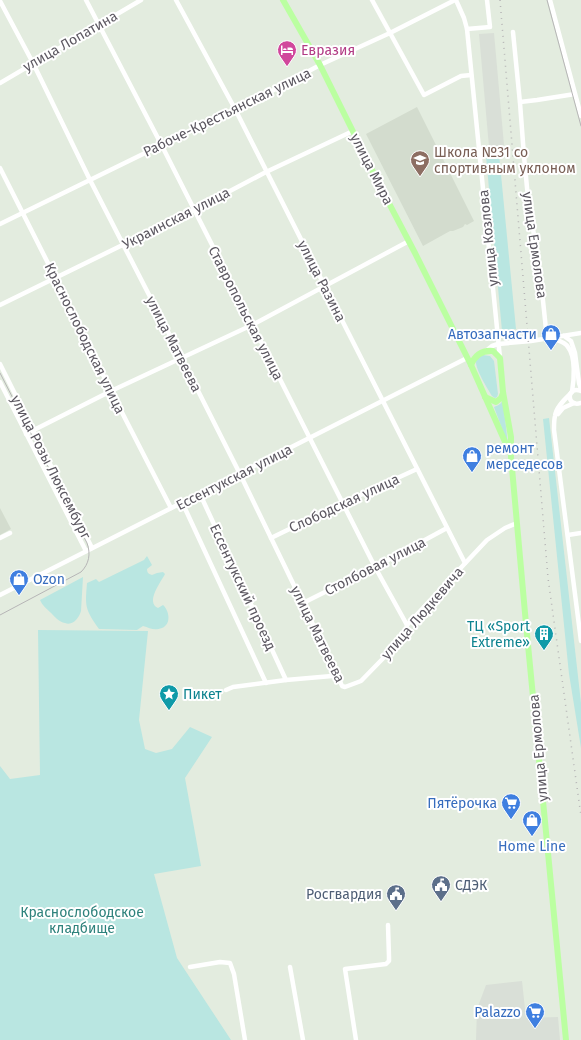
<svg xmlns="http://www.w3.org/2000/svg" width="581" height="1040" font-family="'Fira Sans',sans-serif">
<rect width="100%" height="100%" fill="#e3ecdf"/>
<g fill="#d9dfd7">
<polygon points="494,33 504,145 489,147 479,34"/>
<polygon points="522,981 526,1018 558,1017 560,1040 476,1040 477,1009 486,985"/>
</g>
<g fill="#d3dcce">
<polygon points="417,107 474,221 467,225 465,224 463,227 453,231 450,231 423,246 366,134"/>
<polygon points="0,508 11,529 0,535"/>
</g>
<g fill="#b9e6e1">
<polygon points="499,154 516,329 502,331 486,156"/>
<path d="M 483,355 L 490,356 L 494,361 L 498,394 L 497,397 L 495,398 L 492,396 C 488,389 475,369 476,361 C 477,358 480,357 483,355 Z"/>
<path d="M 503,400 L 508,445 L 494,407 C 499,405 501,404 503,400 Z"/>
<polygon points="549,418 581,703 581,748 569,674 543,419"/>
<path d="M 147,556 L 152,565 L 147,569 C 147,573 149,574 152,575 L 157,573 L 163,572 L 165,574 C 161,582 145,602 158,608 L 163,605 C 169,610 172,624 162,628 C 154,631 150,628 143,626 L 137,630 L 99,629 C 85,609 85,607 87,583 L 96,579 L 99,582 L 144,560 Z"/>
<path d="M 83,577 L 81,611 C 79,618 73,626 65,623 C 59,622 54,616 50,612 C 46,608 42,605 40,600 Z"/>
<polygon points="38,630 148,631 139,720 145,749 156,753 172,749 190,727 212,737 185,778 201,866 154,874 177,958 231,1040 0,1040 0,766 10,779 40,775"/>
</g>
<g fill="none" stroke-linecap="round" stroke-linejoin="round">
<g stroke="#fff" stroke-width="4.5">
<polyline points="86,0 161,144 375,567 407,625"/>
<polyline points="176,0 235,109 465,563"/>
<polyline points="372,0 424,95 461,76 471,75"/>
<polyline points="456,0 464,18 467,29 500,358"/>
<polyline points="550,0 581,116"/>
<polyline points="0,1 33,63 90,180 182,359 240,474 337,674 342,686 345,687 361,681 400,641 406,633 407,625 487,540 505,528 517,523"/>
<polyline points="467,29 490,27 487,0"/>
<polyline points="513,32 520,103 524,156 528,198 540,272 547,339"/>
<polyline points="0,83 141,0"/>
<polyline points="520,102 537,100 575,94"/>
<polyline points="0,168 56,279 111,391 171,508"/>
<polyline points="0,224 268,93 320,65 390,33 455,0"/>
<polyline points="0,305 194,210 266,172 353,131"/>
<polyline points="564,336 571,341 575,353 579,383 581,389"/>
<path d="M 554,339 C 559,341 565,342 568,347 C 576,357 574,380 572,392"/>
<polyline points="486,351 492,346 498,344 531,341 581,333"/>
<polyline points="0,364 92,548"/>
<polyline points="0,382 86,551"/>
<path d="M 581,391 C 566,385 566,408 581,403"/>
<path d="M 571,393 C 565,399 556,407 555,416 C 554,420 554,425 554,430 L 581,641"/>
<polyline points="558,414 563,408 574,403"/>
<polyline points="26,434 111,391 252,325 409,241"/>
<polyline points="200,494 286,680"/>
<polyline points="182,502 266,683"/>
<polyline points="568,535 581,533"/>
<polyline points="0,538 10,533"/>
<polyline points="271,538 343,503 417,469"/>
<polyline points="0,595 467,358"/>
<polyline points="303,603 375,567 447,528"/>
<polyline points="226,690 233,687 286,680 332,676 337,674"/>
<polyline points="190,967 220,962 230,963 234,974 245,1040"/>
<polyline points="290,967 303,1040"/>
<polyline points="356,1040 345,969 386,964 389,961 389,957 388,925"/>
</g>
<g stroke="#bbffa1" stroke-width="6">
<polyline points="283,0 320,65 382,190 415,253 471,365 510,453"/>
<path d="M 471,365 C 475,355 482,350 493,351 L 500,358 L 503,392 L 511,437 L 511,457 L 526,624 L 566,1040"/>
<polyline points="485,397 496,402 501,398 503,393"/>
</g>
<g stroke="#b6b5b6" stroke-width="1">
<polyline points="547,0 581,126"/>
<path d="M 0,373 L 87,543 C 91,554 89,564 81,572 L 0,615"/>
</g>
<polyline stroke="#b6b5b6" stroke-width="1.5" stroke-dasharray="1 5" stroke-linecap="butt" points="500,0 548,578 581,816"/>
</g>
<defs>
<g id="hotel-pin" transform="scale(1)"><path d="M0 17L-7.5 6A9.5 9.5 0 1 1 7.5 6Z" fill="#d1479c" stroke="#fff"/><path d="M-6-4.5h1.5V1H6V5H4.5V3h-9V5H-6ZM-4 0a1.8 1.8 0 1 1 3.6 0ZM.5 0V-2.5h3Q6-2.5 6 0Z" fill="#fff"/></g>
<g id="school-pin" transform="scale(1)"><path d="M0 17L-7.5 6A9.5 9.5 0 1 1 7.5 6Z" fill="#8d6e63" stroke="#fff"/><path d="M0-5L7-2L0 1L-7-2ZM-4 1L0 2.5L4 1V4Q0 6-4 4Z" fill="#fff"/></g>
<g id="shop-pin" transform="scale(1)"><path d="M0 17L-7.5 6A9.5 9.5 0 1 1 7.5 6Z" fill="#3f7fe0" stroke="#fff"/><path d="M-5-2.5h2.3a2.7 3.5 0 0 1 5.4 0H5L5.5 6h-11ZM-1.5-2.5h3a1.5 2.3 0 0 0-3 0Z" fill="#fff"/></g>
<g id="building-pin" transform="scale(1)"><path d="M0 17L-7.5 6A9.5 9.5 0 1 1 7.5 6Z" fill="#0f9aa8" stroke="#fff"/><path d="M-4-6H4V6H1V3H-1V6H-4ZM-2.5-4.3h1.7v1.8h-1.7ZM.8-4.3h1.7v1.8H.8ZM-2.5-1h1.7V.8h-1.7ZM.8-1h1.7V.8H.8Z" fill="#fff"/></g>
<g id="sight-pin" transform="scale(1)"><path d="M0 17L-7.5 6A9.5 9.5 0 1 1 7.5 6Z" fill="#0f9aa8" stroke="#fff"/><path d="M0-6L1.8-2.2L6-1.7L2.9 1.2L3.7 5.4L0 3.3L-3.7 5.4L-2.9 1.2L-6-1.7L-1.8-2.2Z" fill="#fff"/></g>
<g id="supermarket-pin" transform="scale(1)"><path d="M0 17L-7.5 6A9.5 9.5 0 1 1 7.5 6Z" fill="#3f7fe0" stroke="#fff"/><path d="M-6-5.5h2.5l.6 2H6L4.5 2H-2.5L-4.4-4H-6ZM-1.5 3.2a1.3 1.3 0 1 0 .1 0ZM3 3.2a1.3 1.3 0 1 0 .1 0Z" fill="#fff"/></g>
<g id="civic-pin" transform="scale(1)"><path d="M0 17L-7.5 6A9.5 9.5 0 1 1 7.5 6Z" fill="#5c6f8a" stroke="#fff"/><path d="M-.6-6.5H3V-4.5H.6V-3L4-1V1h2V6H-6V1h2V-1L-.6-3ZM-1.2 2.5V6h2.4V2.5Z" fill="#fff"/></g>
</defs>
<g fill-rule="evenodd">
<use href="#hotel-pin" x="287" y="50"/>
<use href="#school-pin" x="420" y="160"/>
<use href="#shop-pin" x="551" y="334"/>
<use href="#shop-pin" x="472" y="456"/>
<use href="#shop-pin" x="19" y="579"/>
<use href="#building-pin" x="544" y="634"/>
<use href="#sight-pin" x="169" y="694"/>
<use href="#supermarket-pin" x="511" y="803"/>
<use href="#shop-pin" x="532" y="820"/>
<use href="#civic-pin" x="441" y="885"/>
<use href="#civic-pin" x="396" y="894"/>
<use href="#supermarket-pin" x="535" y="1012"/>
</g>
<g text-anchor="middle" stroke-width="4" stroke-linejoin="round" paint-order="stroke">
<g font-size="14" fill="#5c5861" stroke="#fff">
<text transform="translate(70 41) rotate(-30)" y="5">улица Лопатина</text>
<text transform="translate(227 112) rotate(-26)" y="5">Рабоче-Крестьянская улица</text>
<text transform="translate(372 169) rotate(63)" y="5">улица Мира</text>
<text transform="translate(176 218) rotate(-27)" y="5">Украинская улица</text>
<text transform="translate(488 238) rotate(-96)" y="5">улица Козлова</text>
<text transform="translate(535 245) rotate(82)" y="5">улица Ермолова</text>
<text transform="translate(322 281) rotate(63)" y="5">улица Разина</text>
<text transform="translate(246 313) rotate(63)" y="5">Ставропольская улица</text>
<text transform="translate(85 338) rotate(64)" y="5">Краснослободская улица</text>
<text transform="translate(174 344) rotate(63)" y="5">улица Матвеева</text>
<text transform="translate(51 467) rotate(63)" y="5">улица Розы Люксембург</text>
<text transform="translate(234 477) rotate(-27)" y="5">Ессентукская улица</text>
<text transform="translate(344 503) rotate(-25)" y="5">Слободская улица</text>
<text transform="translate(375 566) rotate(-27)" y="5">Столбовая улица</text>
<text transform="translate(243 587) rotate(65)" y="5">Ессентукский проезд</text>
<text transform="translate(422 613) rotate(-49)" y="5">улица Людкевича</text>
<text transform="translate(318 634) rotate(64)" y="5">улица Матвеева</text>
<text transform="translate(538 748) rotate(-95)" y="5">улица Ермолова</text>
</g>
<g font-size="14" fill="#b23c85" stroke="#fff" text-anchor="start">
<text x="301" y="55">Евразия</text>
</g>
<g font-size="14" fill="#785e54" stroke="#fff" text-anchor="start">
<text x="434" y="157">Школа №31 со<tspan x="434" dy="16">спортивным уклоном</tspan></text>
</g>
<g font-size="14" fill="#366cbe" stroke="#fff" text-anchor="end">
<text x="537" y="339">Автозапчасти</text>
<text x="486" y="453" text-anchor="start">ремонт<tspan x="486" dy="16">мерседесов</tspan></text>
<text x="33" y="584" text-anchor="start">Ozon</text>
<text x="497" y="808">Пятёрочка</text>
<text x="532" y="851" text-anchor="middle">Home Line</text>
<text x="521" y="1017">Palazzo</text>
</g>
<g font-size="14" fill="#0d838f" stroke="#fff" text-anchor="end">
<text x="530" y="631">ТЦ «Sport<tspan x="530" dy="16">Extreme»</tspan></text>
<text x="183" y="699" text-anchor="start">Пикет</text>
</g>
<g font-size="14" fill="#4e5e75" stroke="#fff" text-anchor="start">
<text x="455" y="890">СДЭК</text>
<text x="382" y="899" text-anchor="end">Росгвардия</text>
</g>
<g font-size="14" fill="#2e827c" stroke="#fff">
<text x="82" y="917">Краснослободское<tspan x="82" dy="16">кладбище</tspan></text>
</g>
</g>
</svg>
